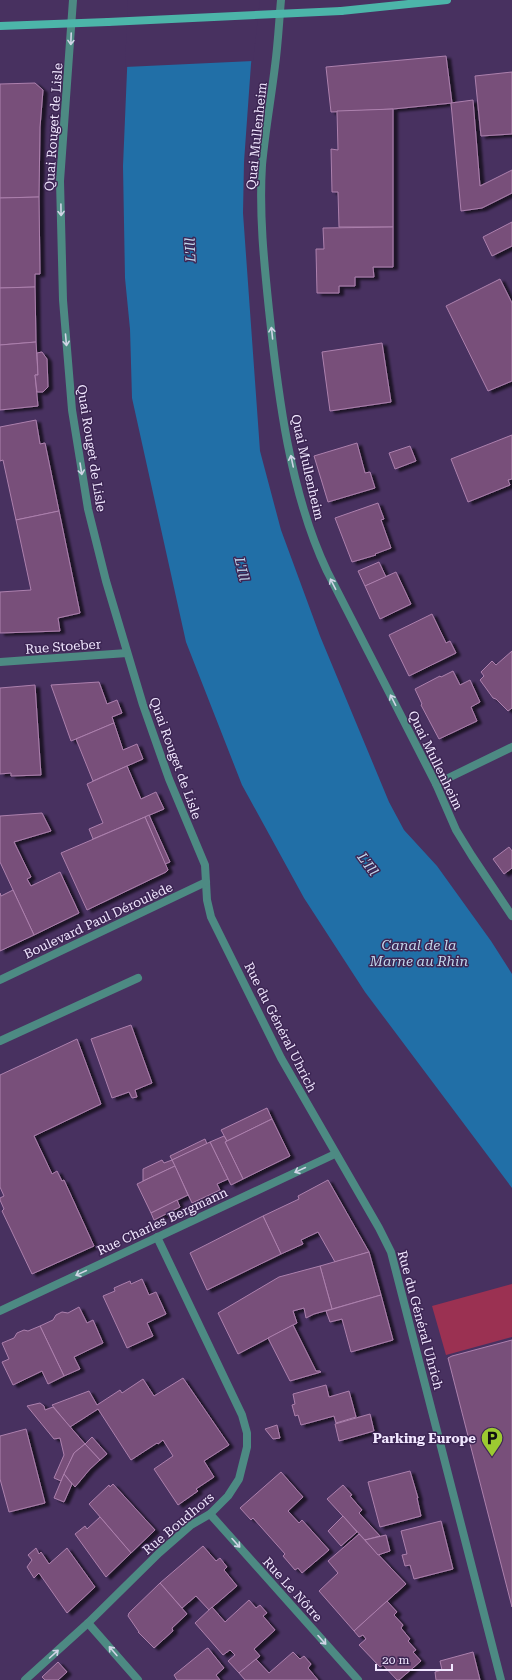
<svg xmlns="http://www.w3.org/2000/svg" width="512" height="1680" font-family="'Roboto Serif',serif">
<defs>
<filter id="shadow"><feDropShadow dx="4.5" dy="2.5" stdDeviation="1" flood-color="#0009"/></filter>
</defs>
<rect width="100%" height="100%" fill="#483160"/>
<polygon fill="#9b3152" points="512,1284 512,1337 446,1355 432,1306"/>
<polygon fill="#216fa7" points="130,0 258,0 251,64 244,162 243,213 260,451 281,530 320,636 389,802 404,830 437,866 491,941 512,974 512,1188 365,992 304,898 242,785 186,642 132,398 130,329 125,278 123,166"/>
<polygon fill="#483160" points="128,0 260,0 253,61 125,67"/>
<g fill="#784f7a" stroke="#ac80ad" filter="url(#shadow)">
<polygon points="446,56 452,103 393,109 331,112 326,67"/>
<polygon points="512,72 512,134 481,136 475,76"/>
<polygon points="35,83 43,90 40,127 39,197 0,198 0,84"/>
<polygon points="473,100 480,186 512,170 512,193 482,208 461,211 451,103"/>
<polygon points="393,109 393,227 339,227 338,192 332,192 331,149 338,150 337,111"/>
<polygon points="39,197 40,274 35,274 35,287 0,288 0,198"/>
<polygon points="512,222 512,246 492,256 483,237"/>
<polygon points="393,227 393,267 373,267 374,277 355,277 355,286 339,286 339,293 317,293 316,249 324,249 323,228"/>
<polygon points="500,279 512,303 512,381 488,391 446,306"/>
<polygon points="35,287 36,342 0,345 0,288"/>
<polygon points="36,342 38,375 35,375 38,406 0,410 0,345"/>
<polygon points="382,343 391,402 330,411 322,352"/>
<polygon points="42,352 47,359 48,387 43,392 37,392 35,375 38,375 37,353"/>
<polygon points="36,420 40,444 45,443 59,511 16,520 3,460 0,461 0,427"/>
<polygon points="512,435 512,479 508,480 510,485 468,502 451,459"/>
<polygon points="357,443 365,473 370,472 375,488 328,502 314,456"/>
<polygon points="410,446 416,461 395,469 389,453"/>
<polygon points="378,503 384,519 381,520 391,548 375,554 376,555 352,562 335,518"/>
<polygon points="59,511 80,613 58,618 60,631 0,633 0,592 31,590 16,520"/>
<polygon points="379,562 386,577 365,586 358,571"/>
<polygon points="396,572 411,604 380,619 365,586"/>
<polygon points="432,614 446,643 450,641 456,653 409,676 389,635"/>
<polygon points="512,651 512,708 508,711 496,699 493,698 480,680 484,676 481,672 492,661 496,665"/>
<polygon points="453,671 460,685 470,680 480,702 471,707 477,721 439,739 421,705 422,704 415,689 440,676 441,677"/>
<polygon points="99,682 107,704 117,700 122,713 112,717 114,723 71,741 51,685"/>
<polygon points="35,685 41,775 11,776 11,773 0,774 0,688"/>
<polygon points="114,723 123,750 137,744 143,759 93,781 76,739"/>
<polygon points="127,766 141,799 156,792 164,809 93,839 89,829 103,823 87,784"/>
<polygon points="42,813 51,831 14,842 31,877 27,879 31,886 60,872 79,913 34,935 0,862 0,816"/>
<polygon points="149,815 170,862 165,864 145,817"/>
<polygon points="145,817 168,870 166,872 87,910 61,853"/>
<polygon points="509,847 512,851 512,868 504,874 493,859"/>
<polygon points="13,890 34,935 0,951 0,893 1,896"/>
<polygon points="131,1025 152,1083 135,1090 137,1097 132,1098 129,1092 112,1098 91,1039"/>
<polygon points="77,1039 101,1104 34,1136 52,1174 57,1171 62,1181 64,1180 94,1246 32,1274 2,1211 4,1209 0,1200 0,1198 4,1196 0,1187 0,1075"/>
<polygon points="267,1108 272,1119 227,1141 221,1130"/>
<polygon points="272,1119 290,1156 243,1179 225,1142"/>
<polygon points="224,1136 227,1141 225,1142 243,1179 231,1185 210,1142"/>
<polygon points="205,1139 207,1144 172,1160 170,1156"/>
<polygon points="210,1142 228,1179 217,1184 220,1190 192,1203 172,1160"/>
<polygon points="162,1160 164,1163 172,1160 175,1166 143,1181 143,1169"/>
<polygon points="175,1166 188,1195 151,1213 137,1184"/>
<polygon points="328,1180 369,1252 335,1262 318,1232 301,1240 303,1244 281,1254 263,1216 299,1199 298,1196"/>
<polygon points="177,1200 180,1207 154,1220 151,1213"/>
<polygon points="263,1216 281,1254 207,1290 190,1253"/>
<polygon points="369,1252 381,1295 332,1309 320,1266"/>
<polygon points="320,1266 332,1309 314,1314 306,1318 304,1308 293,1311 297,1323 238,1354 218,1313 279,1277"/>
<polygon points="142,1279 149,1295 156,1292 166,1314 147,1323 153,1336 127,1348 103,1296 115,1291 114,1288 123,1284 130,1281 131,1284"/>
<polygon points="381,1295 393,1340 351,1352 342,1319 330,1322 326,1311"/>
<polygon points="79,1307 87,1323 93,1320 103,1343 74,1357 80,1369 64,1376 40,1326 53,1320 56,1315 62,1312 68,1313"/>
<polygon points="293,1325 316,1371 320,1371 321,1372 290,1381 268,1338"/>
<polygon points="40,1326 64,1376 48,1384 42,1371 13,1385 2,1362 9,1359 2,1343 14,1338 17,1333 24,1330 28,1331"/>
<polygon points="512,1340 512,1607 448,1358 452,1356"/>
<polygon points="183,1378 229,1445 204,1461 214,1477 196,1489 198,1491 178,1505 154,1469 173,1456 163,1440 158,1444 157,1443 131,1460 98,1409 70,1427 52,1405 89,1391 97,1405 120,1390 122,1393 143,1379 154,1396"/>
<polygon points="326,1385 329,1397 349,1391 356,1417 336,1423 334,1416 301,1425 298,1415 295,1416 292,1405 295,1404 293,1394"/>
<polygon points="40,1403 44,1406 45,1410 53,1407 85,1444 74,1453 61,1481 54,1478 64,1455 60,1438 54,1439 27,1406"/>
<polygon points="370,1414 374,1431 339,1441 335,1424"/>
<polygon points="277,1425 280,1438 273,1439 265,1429"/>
<polygon points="26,1429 45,1503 9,1512 0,1479 0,1436"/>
<polygon points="92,1437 107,1454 100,1460 85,1444"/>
<polygon points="85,1444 100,1460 90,1469 75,1487 64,1474 74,1453"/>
<polygon points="410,1471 418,1498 417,1498 421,1516 380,1527 368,1482"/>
<polygon points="281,1472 303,1497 288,1511 299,1523 302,1520 329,1550 302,1573 298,1568 295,1570 283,1556 285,1554 253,1518 251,1520 240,1508"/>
<polygon points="64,1474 72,1484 64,1502 54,1498"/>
<polygon points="113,1484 155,1530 131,1553 89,1504 109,1485 110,1487"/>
<polygon points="343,1485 352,1495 350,1496 362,1510 359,1513 380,1536 365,1540 327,1499"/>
<polygon points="343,1516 357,1532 341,1546 328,1531"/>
<polygon points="100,1517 131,1553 106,1577 75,1534 85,1526 87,1529"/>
<polygon points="441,1521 453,1569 414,1579 410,1565 405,1566 402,1555 407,1554 401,1531"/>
<polygon points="359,1534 406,1584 354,1631 319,1591 338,1573 328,1561"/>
<polygon points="386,1535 390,1551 378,1555 365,1540"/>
<polygon points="203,1546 216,1561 220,1558 227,1567 224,1570 237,1586 209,1610 196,1596 182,1608 160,1583"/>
<polygon points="36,1548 39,1554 41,1552 49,1564 67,1548 95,1587 67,1613 39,1573 34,1578 27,1567 32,1560 28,1555"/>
<polygon points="160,1583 187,1614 172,1628 173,1631 154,1648 138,1632 139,1632 128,1616 129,1613"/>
<polygon points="249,1600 256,1608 260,1605 267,1613 263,1616 275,1630 254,1649 260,1656 239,1673 228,1661 235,1655 230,1650 223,1655 195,1623 212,1607 225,1622"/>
<polygon points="387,1601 397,1612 394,1615 403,1625 401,1628 410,1639 408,1641 416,1650 413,1652 421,1661 399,1680 397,1680 383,1665 380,1667 359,1645 366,1639 363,1635 359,1637 354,1631"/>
<polygon points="208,1648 224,1668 216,1675 220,1680 177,1680 174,1675 206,1649"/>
<polygon points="293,1652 300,1659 304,1656 311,1664 308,1668 318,1680 245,1680 239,1673 256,1659 269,1673"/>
<polygon points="473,1652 480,1680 436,1680 435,1672 442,1670 440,1661"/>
<polygon points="58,1662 67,1672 58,1680 45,1680 42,1677"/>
</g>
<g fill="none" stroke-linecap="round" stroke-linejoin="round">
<g stroke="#4d8a83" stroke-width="8">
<polyline points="73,0 60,181 63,300 72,410 88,509 106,581 143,705 169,779 205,865 207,900 211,917 281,1058 379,1228 391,1252 501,1680"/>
<path d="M 281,0 C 279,22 278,44 275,66 C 271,99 265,132 262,165 C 259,214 264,262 269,310 C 278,395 290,493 327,571 L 436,784 L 456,830 L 472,856 L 512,916"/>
<polyline points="0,662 127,653"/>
<polyline points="436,784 512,747"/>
<polyline points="0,980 206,882"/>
<polyline points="0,1041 138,978"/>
<polyline points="0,1311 335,1154"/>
<polyline points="210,1514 358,1680"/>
<polyline points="88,1623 138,1680"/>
<polyline points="25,1680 88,1623 159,1553 191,1525 210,1514 228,1496 239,1479 247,1447 247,1433 242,1415 157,1237"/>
</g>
<g stroke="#4cb5a9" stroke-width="8">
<polyline points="341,11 447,0"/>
<polyline points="0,26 108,22"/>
</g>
<polyline stroke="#4cb5a9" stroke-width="8" points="108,22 341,11"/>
</g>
<defs><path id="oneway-shaft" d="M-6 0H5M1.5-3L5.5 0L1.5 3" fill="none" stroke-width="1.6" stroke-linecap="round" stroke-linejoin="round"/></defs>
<g stroke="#d0d4e6">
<use href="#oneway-shaft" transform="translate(71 39) rotate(92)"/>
<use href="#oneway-shaft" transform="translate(61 210) rotate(89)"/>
<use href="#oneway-shaft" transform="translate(272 333) rotate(-96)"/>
<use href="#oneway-shaft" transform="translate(66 340) rotate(85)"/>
<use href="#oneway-shaft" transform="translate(292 461) rotate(-102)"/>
<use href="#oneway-shaft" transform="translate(81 469) rotate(81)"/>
<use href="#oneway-shaft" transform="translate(333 584) rotate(-117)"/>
<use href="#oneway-shaft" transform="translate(393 700) rotate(-117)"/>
<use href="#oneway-shaft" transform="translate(300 1170) rotate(155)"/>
<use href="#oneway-shaft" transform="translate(81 1273) rotate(155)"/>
<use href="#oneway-shaft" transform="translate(236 1543) rotate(48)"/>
<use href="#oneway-shaft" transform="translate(322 1640) rotate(48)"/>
<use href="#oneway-shaft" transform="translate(113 1651) rotate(-131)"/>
<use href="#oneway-shaft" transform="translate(54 1654) rotate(-42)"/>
</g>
<defs>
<g id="parking-pin" transform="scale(1.15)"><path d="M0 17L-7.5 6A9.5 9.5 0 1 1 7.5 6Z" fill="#9cca31" stroke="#3d2654"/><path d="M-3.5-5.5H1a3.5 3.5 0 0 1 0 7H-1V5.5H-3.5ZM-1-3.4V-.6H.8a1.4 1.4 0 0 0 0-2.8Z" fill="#111"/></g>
</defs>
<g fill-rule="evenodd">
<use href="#parking-pin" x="492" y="1438"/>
</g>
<g text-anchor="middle" stroke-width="3" stroke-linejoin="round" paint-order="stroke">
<g font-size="13" fill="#f1e7ff" stroke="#3d2654">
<text transform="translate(53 127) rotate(-86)" y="5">Quai Rouget de Lisle</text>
<text transform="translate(256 136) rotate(-84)" y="5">Quai Mullenheim</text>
<text transform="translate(92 448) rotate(81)" y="5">Quai Rouget de Lisle</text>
<text transform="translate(308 467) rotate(77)" y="5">Quai Mullenheim</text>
<text transform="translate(63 646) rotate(-4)" y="5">Rue Stoeber</text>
<text transform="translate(176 758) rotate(70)" y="5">Quai Rouget de Lisle</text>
<text transform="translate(436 760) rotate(64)" y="5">Quai Mullenheim</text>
<text transform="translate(98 920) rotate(-25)" y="5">Boulevard Paul Déroulède</text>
<text transform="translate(281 1027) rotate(63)" y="5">Rue du Général Uhrich</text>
<text transform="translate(162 1221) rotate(-25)" y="5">Rue Charles Bergmann</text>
<text transform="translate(421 1320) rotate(75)" y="5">Rue du Général Uhrich</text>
<text transform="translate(178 1523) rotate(-40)" y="5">Rue Boudhors</text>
<text transform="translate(293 1589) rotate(48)" y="5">Rue Le Nôtre</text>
</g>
<g font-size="13" font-weight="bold" fill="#f1e7ff" stroke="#3d2654" text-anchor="end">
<text x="476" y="1443">Parking Europe</text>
</g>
<g font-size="14" font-style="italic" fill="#c3d8eb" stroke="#3d2654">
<text transform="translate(190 250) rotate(-92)" y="5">L'Ill</text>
<text transform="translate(242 569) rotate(77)" y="5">L'Ill</text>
<text transform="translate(368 864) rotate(54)" y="5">L'Ill</text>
<text x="419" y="950">Canal de la<tspan x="419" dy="16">Marne au Rhin</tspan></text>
</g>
</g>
<path d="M376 1664v6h76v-6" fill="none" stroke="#f1e7ff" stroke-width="2"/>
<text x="382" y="1664" font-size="12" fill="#f1e7ff" stroke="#3d2654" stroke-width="3" paint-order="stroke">20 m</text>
</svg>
